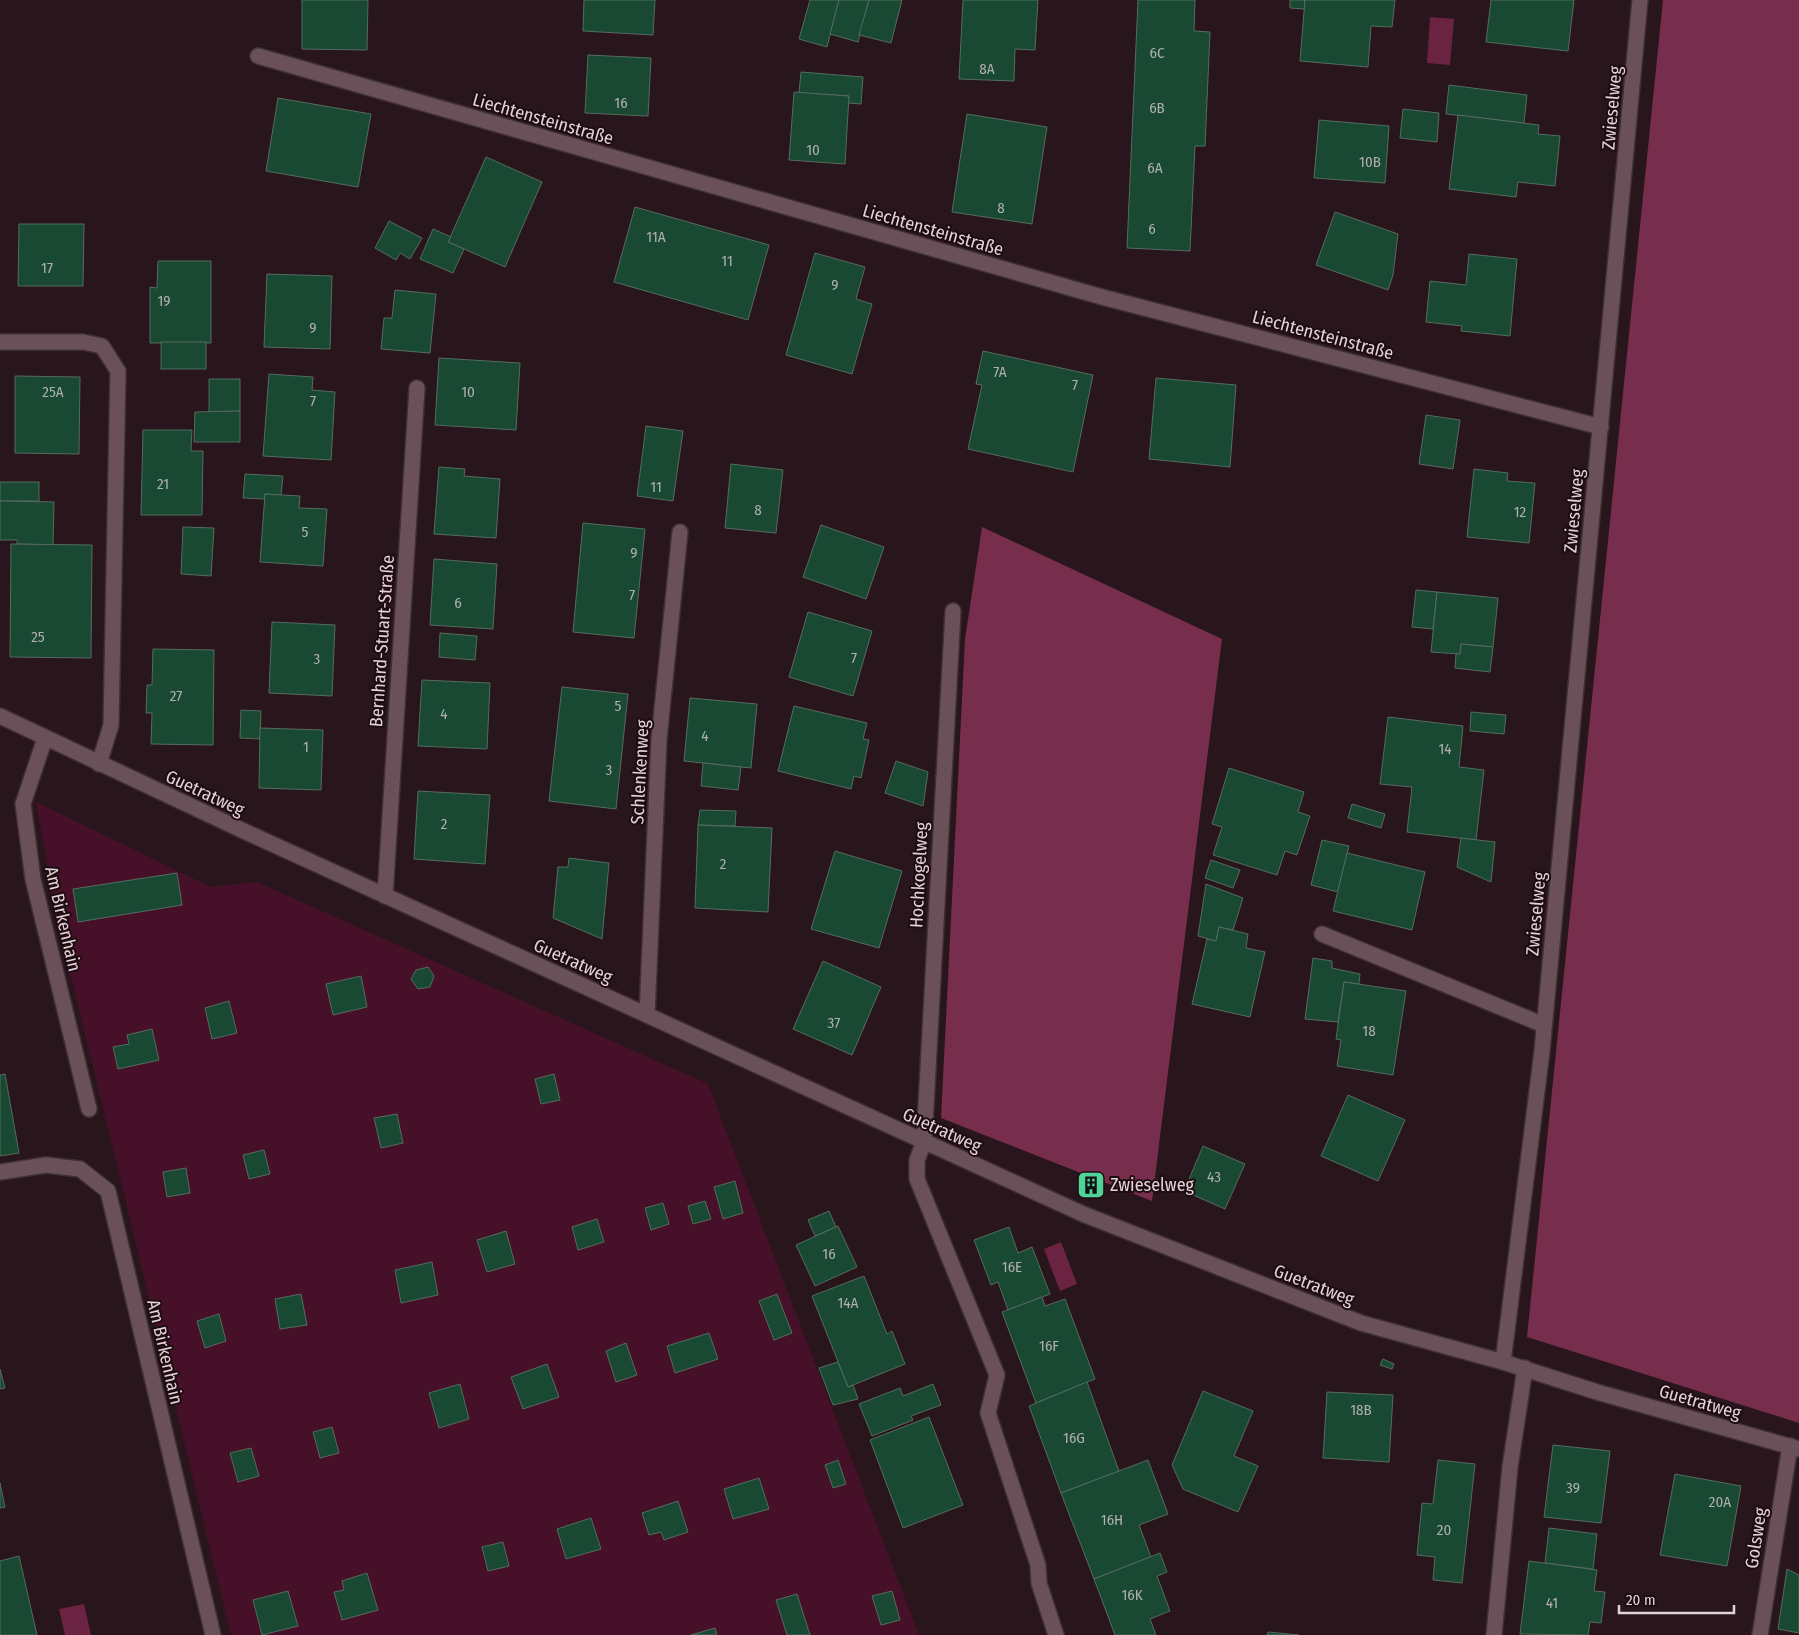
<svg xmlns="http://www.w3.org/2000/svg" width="1799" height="1635" font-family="'Fira Sans Condensed',sans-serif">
<rect width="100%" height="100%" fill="#29151c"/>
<polygon fill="#471029" points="36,802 211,887 257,882 708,1084 919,1635 231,1635 56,914"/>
<g fill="#762e4c">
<polygon points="1663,0 1799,0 1799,1423 1527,1337"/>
<polygon points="982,527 1222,639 1152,1201 941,1118 965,639"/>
</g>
<g fill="#6b2342">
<polygon points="1430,17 1454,19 1450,65 1427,63"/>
<polygon points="1061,1242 1077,1284 1060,1291 1044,1249"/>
<polygon points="84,1604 91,1635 65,1635 59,1609"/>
</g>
<g fill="#194833" stroke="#556c5f">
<polygon points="302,0 368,0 367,50 302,49"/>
<polygon points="584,0 655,0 653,35 583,31"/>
<polygon points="810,0 839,0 827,47 799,39"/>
<polygon points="839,0 869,0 858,42 830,34"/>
<polygon points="869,0 902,0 891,43 859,35"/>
<polygon points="963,0 1038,0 1035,50 1015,49 1014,81 959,79"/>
<polygon points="1138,0 1195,0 1194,31 1210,32 1205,146 1195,146 1190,251 1127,248"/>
<polygon points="1290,0 1305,0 1305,9 1290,8"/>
<polygon points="1305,0 1395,0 1392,27 1371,26 1368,67 1300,61"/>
<polygon points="1491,0 1574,0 1568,51 1486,42"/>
<polygon points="588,55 651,58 648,116 585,113"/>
<polygon points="801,72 863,77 861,104 848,103 849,96 799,93"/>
<polygon points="1449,85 1527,95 1524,123 1446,114"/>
<polygon points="794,92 849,96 845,164 789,160"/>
<polygon points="278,98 371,114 358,187 266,171"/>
<polygon points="1403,109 1439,113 1437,142 1400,138"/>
<polygon points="967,114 1047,127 1032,224 952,212"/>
<polygon points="1458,115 1539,125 1538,134 1560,136 1555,186 1518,182 1516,197 1449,189"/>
<polygon points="1319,120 1389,126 1385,183 1314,178"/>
<polygon points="486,157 542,182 505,267 448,242"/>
<polygon points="635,207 769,245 748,320 614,282"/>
<polygon points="1335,212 1398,234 1393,275 1388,290 1316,265"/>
<polygon points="389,221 422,238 410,259 400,253 396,260 375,248"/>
<polygon points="19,224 84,224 83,286 18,286"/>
<polygon points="433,229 451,237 448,242 464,249 453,273 420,259"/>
<polygon points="815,253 865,267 856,299 872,304 852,374 786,355"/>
<polygon points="1469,254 1517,259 1510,336 1461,331 1462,326 1426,322 1430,281 1466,285"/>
<polygon points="158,261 211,261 211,343 150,343 150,287 157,288"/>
<polygon points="267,274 332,276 330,349 264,347"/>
<polygon points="395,290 436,294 430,353 381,349 384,318 392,318"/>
<rect x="161" y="342" width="45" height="27"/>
<polygon points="983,351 1093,375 1073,472 968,449 982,385 976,384"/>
<polygon points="439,358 520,363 516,430 435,425"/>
<polygon points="269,374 313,377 312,390 335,392 331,460 263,456"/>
<polygon points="15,376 80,377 79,454 15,453"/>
<polygon points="1156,378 1236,385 1230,467 1149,459"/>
<polygon points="209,379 240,379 240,411 209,412"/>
<polygon points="240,411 240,442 194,442 195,412"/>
<polygon points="1426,415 1460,420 1453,469 1419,464"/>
<polygon points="646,426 683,431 673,501 637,496"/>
<polygon points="143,430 192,430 191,451 203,451 202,515 141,515"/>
<polygon points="731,464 783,470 776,533 725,528"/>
<polygon points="439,467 465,469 464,476 500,479 496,538 434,534"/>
<polygon points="1474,469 1508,473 1507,481 1535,483 1529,543 1467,537"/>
<polygon points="245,474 283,476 281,495 265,494 265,499 243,498"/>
<rect x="0" y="482" width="39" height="19"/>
<polygon points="265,494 300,496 299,508 327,509 323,566 260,562"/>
<polygon points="0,501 54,502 53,545 17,544 17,540 0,540"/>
<polygon points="583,523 645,529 634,638 573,632"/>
<polygon points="821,525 884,547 866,599 803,577"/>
<polygon points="183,527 214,528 211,576 181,574"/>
<polygon points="11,544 92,545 91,658 10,657"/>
<polygon points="434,559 497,564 493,629 430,625"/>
<polygon points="1416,590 1437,592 1433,629 1412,627"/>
<polygon points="1437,592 1498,598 1493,647 1461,644 1460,654 1431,652"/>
<polygon points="808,612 872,631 853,696 789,677"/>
<polygon points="272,622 335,625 332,696 269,693"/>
<polygon points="440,633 477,636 475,660 439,657"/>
<polygon points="1461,644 1493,647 1490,672 1455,668 1456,654 1460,654"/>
<polygon points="153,649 214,650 213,745 151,744 152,713 146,713 147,685 152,685"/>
<polygon points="422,680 490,683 487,749 418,746"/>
<polygon points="562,687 628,694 616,809 549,801"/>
<polygon points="690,698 757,704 751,768 684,761"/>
<polygon points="794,706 867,723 863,739 869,740 861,778 854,776 851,789 778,771"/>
<polygon points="241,710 261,711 260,739 240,738"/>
<polygon points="1471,712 1506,715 1504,734 1470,731"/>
<polygon points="1388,717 1463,726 1459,767 1484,770 1476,840 1407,832 1412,787 1380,784"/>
<polygon points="260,728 323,730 321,790 259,788"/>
<polygon points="896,761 928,772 923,806 885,793"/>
<polygon points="703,763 741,767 738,790 701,786"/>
<polygon points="1229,768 1304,792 1298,812 1310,816 1297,855 1285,851 1277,875 1213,855 1222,827 1212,824"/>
<polygon points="418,791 490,795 485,864 414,859"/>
<polygon points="1352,804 1385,814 1381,828 1348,818"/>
<polygon points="700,810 736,811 735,826 698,825"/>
<polygon points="698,825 772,828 768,912 695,908"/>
<polygon points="1461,838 1495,842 1491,882 1457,867"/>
<polygon points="1322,840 1349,846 1338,892 1311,885"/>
<polygon points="835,851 902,871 879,948 811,929"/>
<polygon points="1347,853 1425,872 1412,930 1333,911"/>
<polygon points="569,858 609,863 602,939 553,918 558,867 568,867"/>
<polygon points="1211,860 1240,870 1233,888 1205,878"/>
<polygon points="177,873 182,905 78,922 73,889"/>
<polygon points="1206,884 1243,898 1233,930 1219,927 1216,941 1198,936"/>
<polygon points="1219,927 1248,934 1246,948 1265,952 1250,1017 1192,1004 1207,939 1216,941"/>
<polygon points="1313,958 1332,961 1332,968 1360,974 1359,984 1344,982 1338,1022 1305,1019"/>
<polygon points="823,961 881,987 852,1055 793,1029"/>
<polygon points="428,967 434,976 430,987 418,989 411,979 416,970"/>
<polygon points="361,976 367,1007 333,1015 326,984"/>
<polygon points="1344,982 1406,991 1393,1075 1337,1066 1341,1040 1336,1039"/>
<polygon points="229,1001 237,1033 212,1039 205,1008"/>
<polygon points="152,1029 159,1060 118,1069 113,1047 129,1044 127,1035"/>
<polygon points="5,1074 19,1153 0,1156 0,1075"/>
<polygon points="554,1074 560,1100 541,1104 535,1079"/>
<polygon points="1348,1095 1405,1120 1378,1181 1321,1156"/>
<polygon points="397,1114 403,1143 381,1148 374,1118"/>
<polygon points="1203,1146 1245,1164 1225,1209 1184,1191"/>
<polygon points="264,1150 270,1174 249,1179 243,1155"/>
<polygon points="186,1168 190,1193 167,1197 163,1172"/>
<polygon points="1084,1179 1100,1186 1098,1192 1081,1185"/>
<polygon points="735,1181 743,1213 723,1219 714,1187"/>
<polygon points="705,1201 711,1219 693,1224 688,1206"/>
<polygon points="663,1203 669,1224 651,1230 645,1208"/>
<polygon points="829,1211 836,1227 815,1236 808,1220"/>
<polygon points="597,1219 604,1242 578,1250 572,1227"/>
<polygon points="838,1226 857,1267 815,1286 796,1245"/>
<polygon points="1009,1227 1018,1253 1032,1247 1050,1294 1008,1310 998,1282 991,1285 974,1240"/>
<polygon points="506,1231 515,1264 487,1272 477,1240"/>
<polygon points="432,1262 438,1295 401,1303 395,1270"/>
<polygon points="864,1276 887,1334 892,1331 905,1364 848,1387 812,1296"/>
<polygon points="301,1294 307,1325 280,1329 275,1299"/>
<polygon points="777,1294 792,1333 774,1340 759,1301"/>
<polygon points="1042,1297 1045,1306 1065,1299 1095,1379 1036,1403 1002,1312"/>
<polygon points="219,1314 226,1341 205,1348 197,1321"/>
<polygon points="709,1333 718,1359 675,1373 667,1346"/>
<polygon points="626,1343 637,1375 616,1382 606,1351"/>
<polygon points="1383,1359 1394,1364 1392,1369 1380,1365"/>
<polygon points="838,1362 848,1387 853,1385 858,1399 833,1405 819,1368"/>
<polygon points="547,1364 559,1397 523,1409 511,1377"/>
<polygon points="0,1369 5,1388 0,1389"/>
<polygon points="1087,1382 1119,1471 1061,1493 1029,1406"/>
<polygon points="460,1384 469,1419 439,1428 429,1393"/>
<polygon points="933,1384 941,1405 911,1416 913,1420 872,1436 859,1404 900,1388 903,1396"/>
<polygon points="1203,1391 1253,1411 1234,1456 1258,1466 1238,1512 1183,1489 1172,1465"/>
<polygon points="1327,1392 1393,1395 1389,1462 1323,1458"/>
<polygon points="929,1417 963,1505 903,1528 870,1440"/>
<polygon points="332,1427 339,1453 320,1458 313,1432"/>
<polygon points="1553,1445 1610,1451 1601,1523 1544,1517"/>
<polygon points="251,1448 259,1476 238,1482 230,1453"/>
<polygon points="838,1460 846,1484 833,1488 825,1465"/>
<polygon points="1148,1460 1168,1514 1139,1525 1151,1557 1094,1579 1061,1493"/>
<polygon points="1438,1460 1475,1464 1462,1583 1433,1580 1435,1557 1417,1555 1422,1503 1433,1504"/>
<polygon points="1675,1474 1741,1486 1727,1566 1660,1555"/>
<polygon points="759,1478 769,1509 733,1519 724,1489"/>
<polygon points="0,1483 5,1507 0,1508"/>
<polygon points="678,1501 688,1532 664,1540 661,1532 649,1535 642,1513"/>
<polygon points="591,1518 601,1549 566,1559 557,1529"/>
<polygon points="1549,1528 1597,1534 1593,1569 1545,1563"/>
<polygon points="503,1542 509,1566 488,1571 482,1547"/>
<polygon points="1160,1553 1167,1572 1157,1576 1170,1611 1150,1619 1156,1635 1115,1635 1094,1579"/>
<polygon points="19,1556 37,1635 0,1635 0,1561"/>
<polygon points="1529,1561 1597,1570 1594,1591 1605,1592 1601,1623 1590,1622 1588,1635 1520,1634"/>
<polygon points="1787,1569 1799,1575 1799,1633 1778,1629"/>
<polygon points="367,1573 378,1610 342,1620 334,1592 344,1590 342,1581"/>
<polygon points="288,1591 298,1626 262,1635 253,1600"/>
<polygon points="892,1591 900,1620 881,1625 872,1596"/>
<polygon points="797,1594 810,1635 787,1635 776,1600"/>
<polygon points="715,1628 717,1635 691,1635"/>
<polygon points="1268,1632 1299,1635 1267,1635"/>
</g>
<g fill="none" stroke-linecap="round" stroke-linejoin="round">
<g stroke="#3f3035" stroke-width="18">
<g id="lane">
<polyline points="385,896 417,388"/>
<polyline points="1322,934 1544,1025"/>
<polyline points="924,1142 917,1160 917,1179 997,1375 988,1413 1038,1565 1039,1583 1056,1635"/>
<polyline points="1494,1635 1510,1467 1525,1368"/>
<polyline points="1760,1635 1790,1446"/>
</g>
</g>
<g stroke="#3f3035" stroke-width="18">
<g id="street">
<polyline points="258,56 1102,297 1601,427"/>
<polyline points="0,342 83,342 102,346 118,371 111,725 99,764"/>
<polyline points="0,716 246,832 1083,1214 1361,1323 1503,1362 1597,1392 1799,1449"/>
<polyline points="45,738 23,804 33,879 89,1109"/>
<polyline points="647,1015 659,739 680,532"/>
<polyline points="924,1142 953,611"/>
<polyline points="0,1172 46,1165 80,1169 108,1191 213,1635"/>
<polyline points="1503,1362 1542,1051 1640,0"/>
</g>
</g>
<use href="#lane" stroke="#6a5159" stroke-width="15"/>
<use href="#street" stroke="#6a5159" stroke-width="15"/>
</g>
<defs>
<g id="building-square" transform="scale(1.4375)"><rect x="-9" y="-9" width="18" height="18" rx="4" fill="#50d398" stroke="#1f0c13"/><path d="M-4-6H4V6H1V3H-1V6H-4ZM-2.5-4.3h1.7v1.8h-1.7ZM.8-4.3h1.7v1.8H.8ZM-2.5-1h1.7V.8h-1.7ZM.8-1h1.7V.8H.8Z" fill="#111"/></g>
</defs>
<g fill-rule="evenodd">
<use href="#building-square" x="1091" y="1185"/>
</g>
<g text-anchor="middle" stroke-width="4" stroke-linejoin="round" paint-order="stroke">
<g font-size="15" fill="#b0b0ae">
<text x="1157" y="58">6C</text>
<text x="987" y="74">8A</text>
<text x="621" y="108">16</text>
<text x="1157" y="113">6B</text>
<text x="813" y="155">10</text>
<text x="1370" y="167">10B</text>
<text x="1155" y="173">6A</text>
<text x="1001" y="213">8</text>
<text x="1152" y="234">6</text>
<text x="656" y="242">11A</text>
<text x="727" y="266">11</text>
<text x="47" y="273">17</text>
<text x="835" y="290">9</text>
<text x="164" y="306">19</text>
<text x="313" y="333">9</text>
<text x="1000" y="377">7A</text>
<text x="1075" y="390">7</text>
<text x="53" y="397">25A</text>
<text x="468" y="397">10</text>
<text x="313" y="406">7</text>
<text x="163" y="489">21</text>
<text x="656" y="492">11</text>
<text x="758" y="515">8</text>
<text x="1520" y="517">12</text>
<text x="305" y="537">5</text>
<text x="634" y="558">9</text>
<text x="632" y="600">7</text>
<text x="458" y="608">6</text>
<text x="38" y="642">25</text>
<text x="854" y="663">7</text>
<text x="317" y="664">3</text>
<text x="176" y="701">27</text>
<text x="618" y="711">5</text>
<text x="444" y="719">4</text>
<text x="705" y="741">4</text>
<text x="306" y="752">1</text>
<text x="1445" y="754">14</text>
<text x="609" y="775">3</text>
<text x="444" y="829">2</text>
<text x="723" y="869">2</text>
<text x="834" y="1028">37</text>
<text x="1369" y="1036">18</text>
<text x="1214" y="1182">43</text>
<text x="829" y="1259">16</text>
<text x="1012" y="1272">16E</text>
<text x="848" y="1308">14A</text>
<text x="1049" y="1351">16F</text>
<text x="1361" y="1415">18B</text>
<text x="1074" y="1443">16G</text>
<text x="1573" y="1493">39</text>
<text x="1720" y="1507">20A</text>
<text x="1112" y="1525">16H</text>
<text x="1444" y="1535">20</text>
<text x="1132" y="1600">16K</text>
<text x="1552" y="1608">41</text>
</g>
<g font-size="18" fill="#e2d3d7" stroke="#1f0c13">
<text transform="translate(1612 108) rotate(-85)" y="6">Zwieselweg</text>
<text transform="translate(543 119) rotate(16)" y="6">Liechtensteinstraße</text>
<text transform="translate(933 230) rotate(16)" y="6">Liechtensteinstraße</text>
<text transform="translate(1323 335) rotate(15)" y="6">Liechtensteinstraße</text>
<text transform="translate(1574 511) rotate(-85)" y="6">Zwieselweg</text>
<text transform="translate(382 641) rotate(-86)" y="6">Bernhard-Stuart-Straße</text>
<text transform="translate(640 772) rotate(-87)" y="6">Schlenkenweg</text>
<text transform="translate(205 793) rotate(25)" y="6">Guetratweg</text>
<text transform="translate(919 875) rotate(-87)" y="6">Hochkogelweg</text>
<text transform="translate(1536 914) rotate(-85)" y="6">Zwieselweg</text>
<text transform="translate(63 919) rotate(77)" y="6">Am Birkenhain</text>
<text transform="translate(573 961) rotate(24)" y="6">Guetratweg</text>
<text transform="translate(942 1130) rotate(24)" y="6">Guetratweg</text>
<text transform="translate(1314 1285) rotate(21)" y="6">Guetratweg</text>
<text transform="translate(165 1352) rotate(77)" y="6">Am Birkenhain</text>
<text transform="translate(1700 1402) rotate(16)" y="6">Guetratweg</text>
<text transform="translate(1756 1538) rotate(-81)" y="6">Golsweg</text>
</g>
<g font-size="18" fill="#e2d3d7" stroke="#1f0c13" text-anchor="start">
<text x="1110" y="1191">Zwieselweg</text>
</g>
</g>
<path d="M1619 1605v8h115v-8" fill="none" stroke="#e2d3d7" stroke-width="2.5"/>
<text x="1626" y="1605" font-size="15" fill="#e2d3d7" stroke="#1f0c13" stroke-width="4" paint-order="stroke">20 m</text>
</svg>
